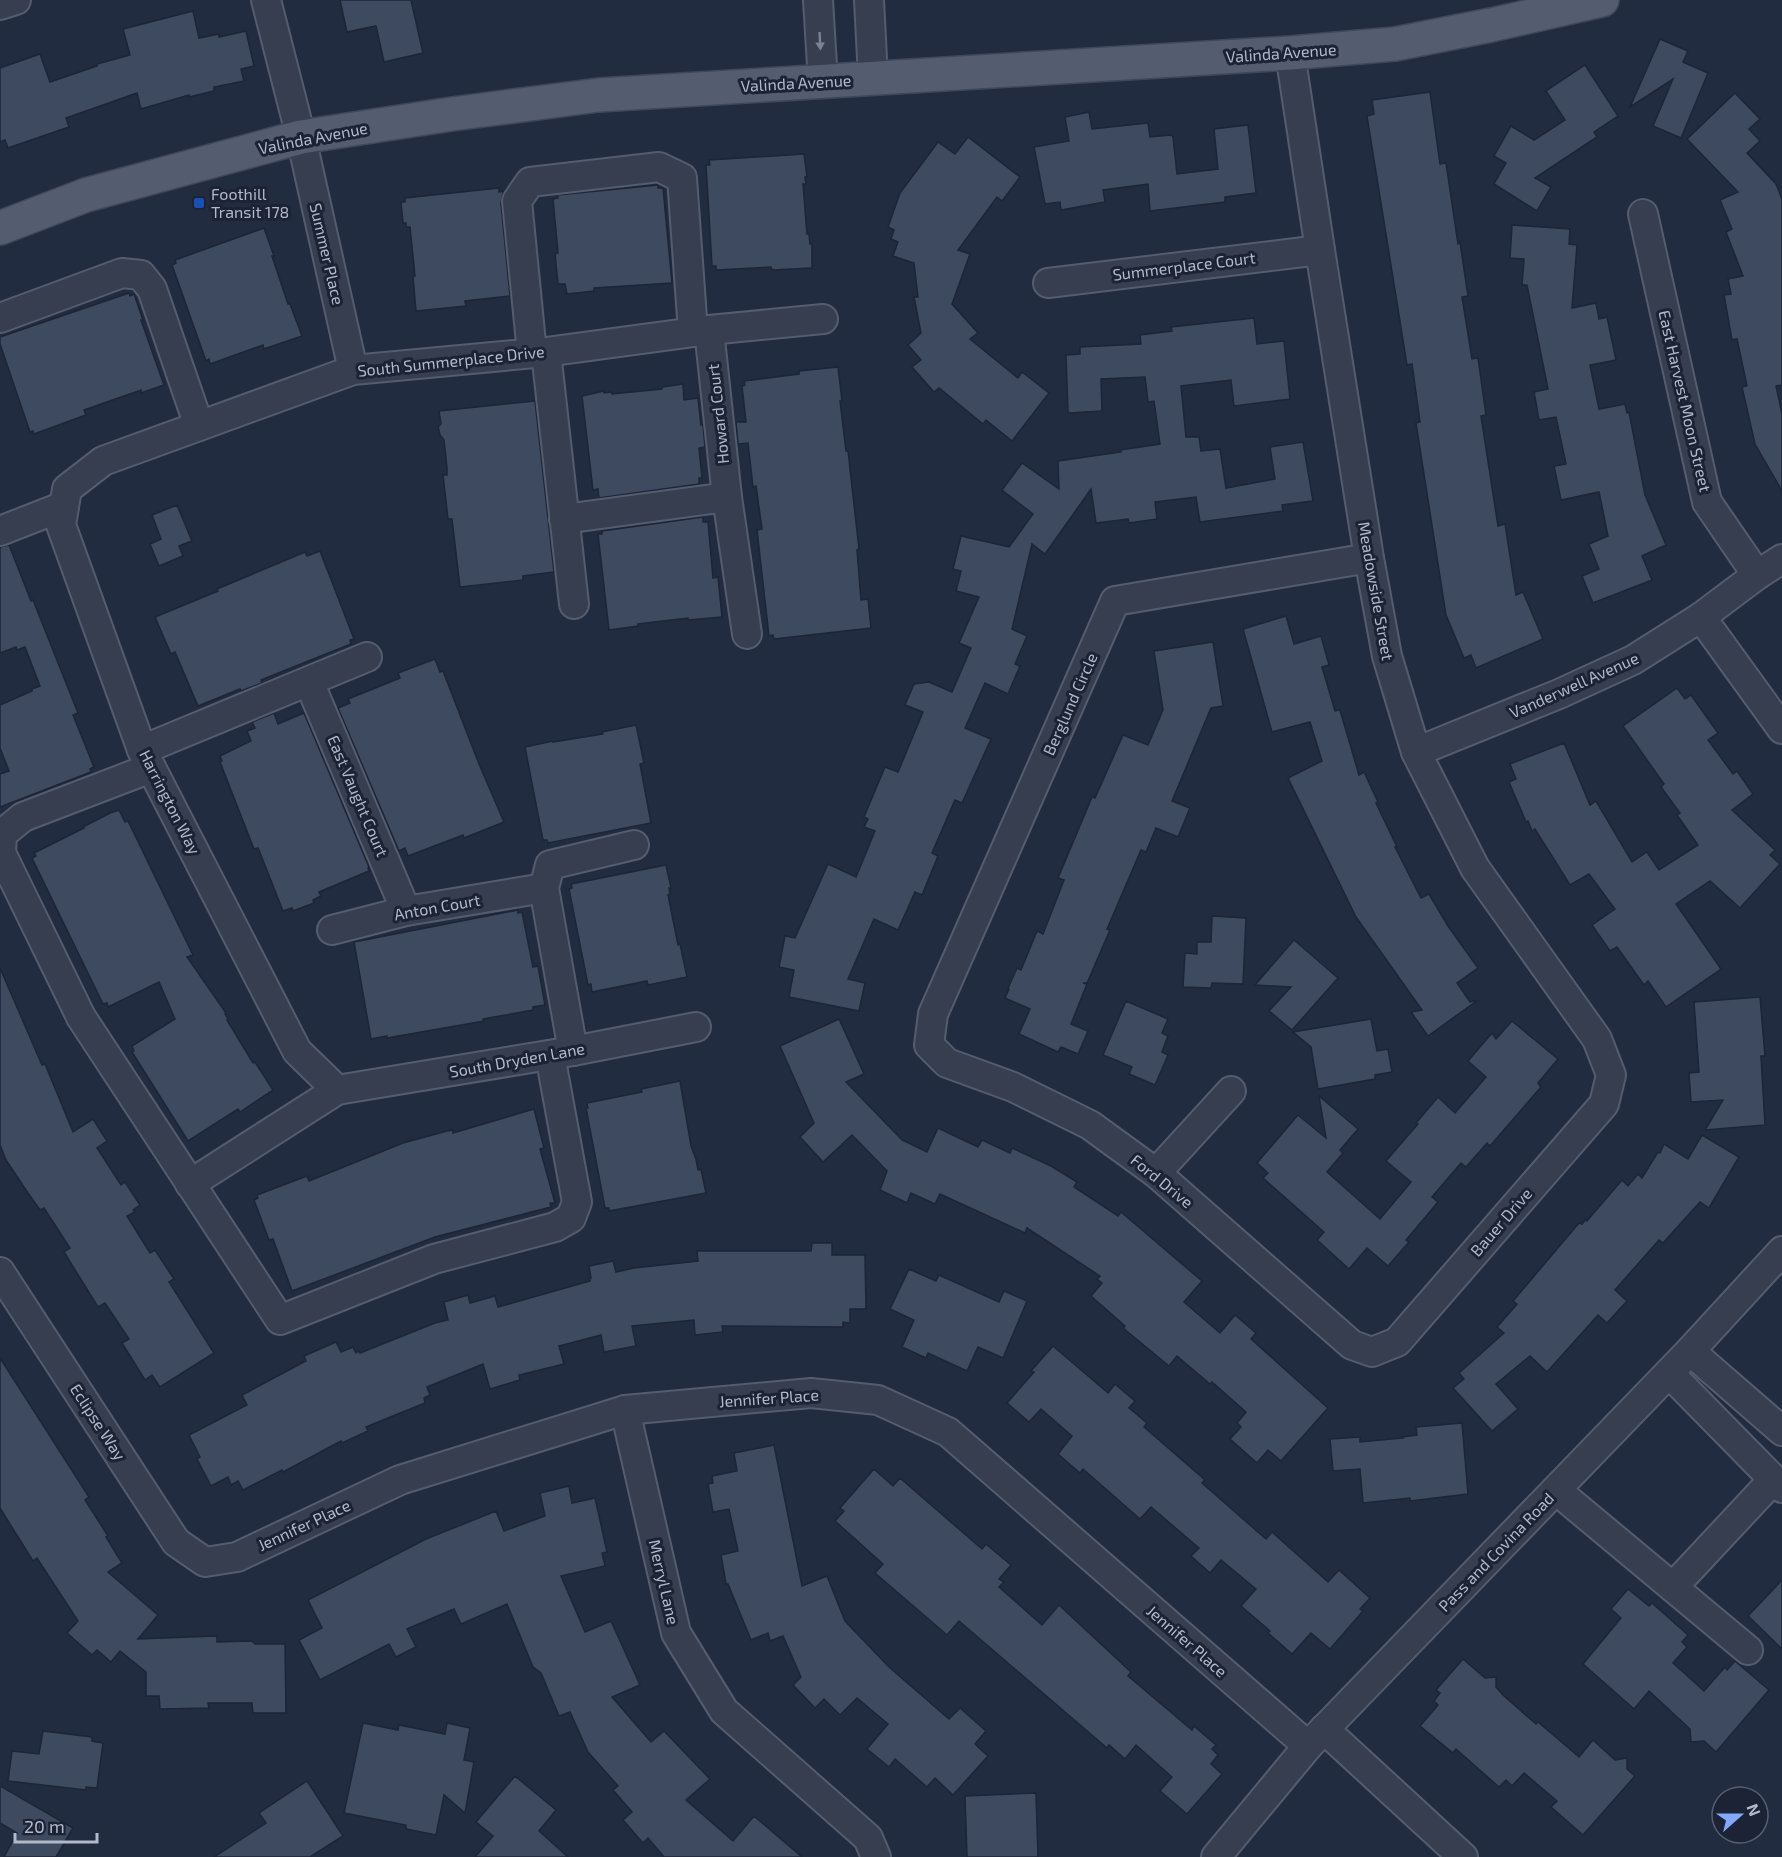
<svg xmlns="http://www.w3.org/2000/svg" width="1782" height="1857" font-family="'Exo 2',sans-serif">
<rect width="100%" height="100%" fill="#212c40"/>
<g fill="#3d4a60" stroke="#1d2537" stroke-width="1.5">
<polygon points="340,0 411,0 423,53 384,62 376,26 347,32"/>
<polygon points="193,11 199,38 219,34 219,37 246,31 254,66 241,69 244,81 214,87 214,91 189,97 189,95 141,109 137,93 66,118 69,127 8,148 5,140 0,142 0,68 40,54 50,82 97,66 97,64 130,55 123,29"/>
<polygon points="1660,39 1688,51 1683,62 1708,73 1681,138 1653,126 1673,79 1630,107"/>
<polygon points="1585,65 1618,116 1594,132 1597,137 1535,178 1551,187 1537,211 1494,184 1506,163 1494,156 1511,126 1534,140 1565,120 1546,91"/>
<polygon points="1430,92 1440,164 1446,163 1458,244 1460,242 1468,296 1462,297 1472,359 1478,358 1486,415 1481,416 1498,526 1505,524 1516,595 1523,592 1543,639 1476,668 1471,655 1464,658 1446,615 1416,423 1420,422 1412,364 1407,365 1367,116 1374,114 1372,100"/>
<polygon points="1735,93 1760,119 1749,129 1760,141 1747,153 1776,184 1782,199 1782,385 1776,386 1782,414 1782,491 1755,444 1742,387 1747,386 1737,339 1732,340 1724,295 1731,294 1728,279 1743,276 1726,232 1732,229 1720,200 1738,192 1687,139"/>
<polygon points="1089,112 1092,129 1148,123 1150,137 1171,135 1173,137 1177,174 1218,169 1214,129 1248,125 1256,193 1225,197 1225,202 1150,211 1148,184 1103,190 1105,202 1061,210 1060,202 1045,204 1034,147 1069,141 1065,117"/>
<polygon points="968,137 1020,177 1002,201 997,197 958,250 970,254 952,304 978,333 970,339 1018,378 1022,372 1049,393 1012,441 986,420 983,424 939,388 934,392 912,367 921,360 908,345 921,333 914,297 918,297 914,263 893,256 898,242 891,239 894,230 888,227 900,193 938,142 955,154"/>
<polygon points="804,154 807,177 805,177 806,184 803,184 807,234 809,234 810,244 812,244 812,268 772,270 771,267 716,270 716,266 712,266 706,165 710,165 709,160"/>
<polygon points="658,185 658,188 663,188 672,283 594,288 594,291 567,294 565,284 558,284 555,254 558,253 553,199 558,198 557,195"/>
<polygon points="499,188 499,192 503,191 503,193 501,203 510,296 465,301 466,306 416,311 413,277 415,276 410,227 406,227 406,223 403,223 401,202 405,202 405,198"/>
<polygon points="1512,225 1570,229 1569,244 1577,245 1572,308 1596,303 1599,319 1607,317 1616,360 1590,365 1599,409 1625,404 1627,413 1629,412 1645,495 1666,545 1642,556 1652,580 1593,603 1582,576 1599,569 1589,544 1608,536 1599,492 1561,500 1554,466 1566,464 1556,417 1539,420 1534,392 1548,389 1527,285 1522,285 1524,259 1510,258"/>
<polygon points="264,228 274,256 272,256 288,304 290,304 302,336 264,349 263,345 210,364 209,359 206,361 172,265 176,263 175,260"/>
<polygon points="129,293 130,296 134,294 143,320 141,320 164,385 141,393 141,390 84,410 86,415 34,434 33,431 30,432 0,344 0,337"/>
<polygon points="1254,318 1257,344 1284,341 1290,399 1234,406 1231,380 1181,386 1186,437 1199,437 1201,451 1220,449 1226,488 1275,479 1270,447 1303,442 1313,501 1282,505 1283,511 1200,522 1196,497 1155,502 1157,519 1129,523 1128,519 1096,523 1091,489 1045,554 1032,544 1012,629 1027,636 1015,664 1020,666 1008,694 985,683 965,728 991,739 962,803 955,800 932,853 938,856 922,895 915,892 898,930 874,919 848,979 865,983 859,1011 789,997 794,970 779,967 785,936 795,938 828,864 856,877 875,831 864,827 868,819 864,817 885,767 898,772 923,712 905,705 914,684 929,682 952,692 971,648 959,643 979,597 956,591 961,571 953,569 961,536 1009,547 1033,514 1002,490 1022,463 1059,489 1058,461 1121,452 1120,450 1160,444 1154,401 1148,402 1145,377 1101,379 1102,411 1068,413 1066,355 1080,354 1080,347 1141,344 1140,335 1172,331 1171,327"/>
<polygon points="838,367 842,401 840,401 846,451 848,451 859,549 857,550 861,600 868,599 871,628 774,639 773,635 769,636 757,530 762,529 756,486 753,487 748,443 738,444 736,422 746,422 742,386 745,385 744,381 799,374 799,371"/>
<polygon points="683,384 684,400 698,398 701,425 703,425 705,447 699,448 702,478 699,478 699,484 599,498 598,489 593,490 582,396 604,391 604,393 611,392 612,394 662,389 662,387"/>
<polygon points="535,401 554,572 523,576 523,580 460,587 452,519 448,519 443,475 447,475 447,468 444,440 440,435 438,427 441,424 439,411"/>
<polygon points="177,505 192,541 179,546 183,556 159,566 150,544 161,539 152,515"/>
<polygon points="703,517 703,522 708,522 713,578 718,577 722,617 688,620 688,618 638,624 638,626 609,630 598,534 602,534 602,531"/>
<polygon points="9,545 31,601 33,600 78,713 73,715 94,767 90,769 91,772 0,807 0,774 9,771 0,748 0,705 32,691 32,689 40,686 25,647 17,650 16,647 0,653 0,547"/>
<polygon points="320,551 354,639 350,640 351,644 261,680 262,683 241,691 240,689 198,706 175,652 171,654 155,617 218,591 217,589 305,552 307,556"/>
<polygon points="1286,616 1294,644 1321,636 1329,665 1322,667 1335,711 1340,710 1359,775 1364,772 1378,802 1376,803 1397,847 1395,847 1421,898 1429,894 1448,926 1478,968 1457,983 1470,1002 1478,1000 1428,1036 1411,1012 1422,1010 1356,917 1288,778 1322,761 1310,722 1272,732 1243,629"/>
<polygon points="1213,642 1223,706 1211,708 1172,801 1190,808 1178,837 1156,828 1146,852 1141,850 1107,929 1110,930 1087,983 1083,983 1087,984 1071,1024 1088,1031 1078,1054 1061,1047 1058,1052 1019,1034 1030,1009 1005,998 1009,989 1008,988 1017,968 1021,970 1037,931 1043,934 1064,880 1058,878 1092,797 1095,798 1123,735 1148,745 1163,710 1154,651"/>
<polygon points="435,659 440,672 443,671 479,764 504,822 464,838 463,835 408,856 405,848 399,851 338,708 350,703 348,699 400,678 398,673"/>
<polygon points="1677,688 1685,699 1691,695 1718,733 1708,740 1733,774 1737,771 1753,794 1732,810 1775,850 1770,855 1780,864 1740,908 1710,881 1676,904 1721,969 1666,1007 1648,981 1644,985 1617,947 1610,951 1592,925 1615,909 1589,874 1570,885 1535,829 1532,831 1528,821 1526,822 1509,782 1516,779 1510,764 1564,743 1590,805 1596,801 1632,862 1647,852 1659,870 1698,845 1677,815 1680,813 1661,787 1664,784 1623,726"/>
<polygon points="274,713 278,724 304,713 369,867 368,868 369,871 319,892 321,896 313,900 314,903 293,911 292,908 283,911 258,848 254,849 220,762 222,761 220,756 251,741 247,731 255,728 252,722"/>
<polygon points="636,725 644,763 640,764 651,823 548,843 547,840 543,840 525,747 553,741 553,742 603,734 602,732"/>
<polygon points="119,810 125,822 128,821 193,955 187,957 226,1013 225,1014 228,1019 227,1020 253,1063 255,1062 273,1090 240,1112 238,1109 188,1141 132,1052 134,1051 132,1046 175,1019 159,982 108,1007 107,1003 103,1004 32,858 36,856 34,853 84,828 83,827 110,813"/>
<polygon points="666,865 671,888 669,888 670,894 668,895 678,945 680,944 687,977 648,985 647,981 592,992 591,984 588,985 569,889 572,888 571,884"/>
<polygon points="518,910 518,913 522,912 533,967 538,966 545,1005 533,1007 533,1010 483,1019 484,1021 387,1038 387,1036 371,1039 354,942"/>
<polygon points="1212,916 1246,918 1243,984 1212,983 1211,988 1183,987 1185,953 1197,954 1197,942 1211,942"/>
<polygon points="1294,940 1338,978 1292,1030 1269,1011 1291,987 1255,985"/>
<polygon points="0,968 42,1065 45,1064 73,1132 93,1119 107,1141 97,1148 121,1185 125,1182 140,1205 133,1210 135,1212 127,1216 150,1253 155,1250 174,1279 169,1282 214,1353 160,1387 152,1375 145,1380 122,1343 129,1339 105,1303 98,1307 64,1252 70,1248 44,1208 40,1210 28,1193 6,1160 0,1145"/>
<polygon points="1760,997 1765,1056 1761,1056 1765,1125 1705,1130 1723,1100 1691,1102 1689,1073 1699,1072 1694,1002"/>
<polygon points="1126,1001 1168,1019 1162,1033 1168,1036 1162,1052 1168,1055 1155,1085 1129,1074 1132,1067 1103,1055"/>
<polygon points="839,1019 864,1074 846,1082 902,1140 927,1152 938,1128 978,1147 982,1140 1010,1153 1012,1148 1051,1166 1077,1182 1074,1187 1118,1216 1121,1212 1202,1281 1184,1302 1220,1333 1235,1315 1256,1333 1251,1339 1328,1408 1281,1461 1268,1450 1257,1463 1230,1439 1241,1427 1237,1423 1246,1412 1212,1382 1210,1384 1177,1356 1169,1366 1123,1328 1125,1326 1091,1296 1102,1283 1097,1279 1100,1276 1027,1228 1025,1233 940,1194 935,1204 911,1193 907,1203 880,1190 887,1171 852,1135 823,1162 800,1137 814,1123 780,1046"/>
<polygon points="1371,1019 1377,1051 1388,1049 1392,1072 1375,1075 1375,1079 1318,1089 1311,1047 1293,1032"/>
<polygon points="1512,1021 1558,1059 1538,1083 1541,1087 1490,1146 1487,1143 1466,1167 1461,1163 1432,1197 1438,1202 1406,1240 1409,1242 1388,1266 1367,1248 1349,1269 1317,1240 1324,1232 1263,1178 1268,1173 1257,1163 1298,1115 1326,1138 1319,1096 1358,1129 1340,1150 1343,1153 1327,1172 1380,1219 1411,1182 1386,1161 1418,1124 1416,1123 1438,1097 1455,1113 1486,1077 1468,1061 1492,1033 1496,1039"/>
<polygon points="680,1081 691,1146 696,1159 698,1170 701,1169 706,1193 609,1211 609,1208 605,1208 586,1108 588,1108 587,1103 642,1092 641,1089"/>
<polygon points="534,1109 544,1148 540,1149 555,1203 550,1203 551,1207 435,1237 292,1291 273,1239 269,1240 254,1200 258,1198 257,1195 307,1176 309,1181 403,1143 447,1131 453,1130 453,1133"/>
<polygon points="1702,1135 1739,1157 1709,1208 1700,1202 1663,1243 1659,1240 1615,1290 1627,1301 1607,1323 1598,1315 1547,1372 1530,1356 1496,1384 1518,1409 1492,1431 1453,1388 1464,1379 1459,1373 1504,1333 1497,1327 1517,1304 1513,1301 1579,1223 1582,1224 1586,1219 1587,1221 1622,1180 1628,1186 1638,1174 1642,1178 1658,1152 1660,1153 1664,1144 1688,1159"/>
<polygon points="812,1243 832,1243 832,1255 865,1255 866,1309 850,1309 850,1323 843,1322 843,1327 722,1326 723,1332 695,1335 694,1320 632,1326 636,1346 604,1352 601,1335 559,1346 564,1364 519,1375 520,1380 490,1389 483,1364 427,1387 430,1395 424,1398 425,1403 366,1427 368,1431 342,1443 341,1441 283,1472 282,1470 243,1490 238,1481 231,1485 228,1477 211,1486 197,1459 200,1457 189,1435 247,1405 242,1395 306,1361 304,1356 336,1342 341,1352 353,1347 356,1353 359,1351 360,1353 435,1323 448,1320 444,1302 468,1295 470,1303 495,1296 498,1307 590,1281 589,1278 591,1278 589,1266 613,1261 616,1272 634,1268 698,1261 697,1251 811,1251"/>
<polygon points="909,1269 936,1281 939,1275 999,1302 1004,1291 1027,1301 1003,1358 978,1347 967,1371 928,1353 926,1358 902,1347 914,1320 890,1309"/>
<polygon points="1053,1346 1108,1393 1115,1384 1135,1401 1129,1408 1147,1423 1144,1427 1205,1480 1202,1483 1266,1539 1272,1532 1328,1582 1339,1570 1370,1598 1360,1609 1363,1611 1330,1649 1311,1633 1292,1654 1268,1633 1270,1631 1241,1606 1256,1589 1221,1560 1210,1573 1191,1556 1199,1548 1151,1507 1140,1519 1083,1469 1080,1473 1058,1454 1072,1436 1041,1409 1029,1422 1007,1403 1034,1372 1031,1371"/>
<polygon points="0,1358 89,1497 85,1500 108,1536 106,1537 122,1563 108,1572 158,1615 138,1639 217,1636 217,1642 252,1641 255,1644 285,1644 286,1713 253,1713 252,1703 208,1703 209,1708 160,1709 159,1696 146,1696 146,1672 120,1651 111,1662 97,1650 92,1655 67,1633 78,1621 37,1558 33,1561 0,1508"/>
<polygon points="1462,1423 1468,1494 1410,1501 1410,1498 1363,1503 1360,1469 1333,1471 1330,1439 1360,1437 1360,1442 1403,1438 1402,1437 1417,1435 1416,1427"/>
<polygon points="774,1445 802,1586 827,1576 845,1621 889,1667 949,1719 960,1708 986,1731 975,1744 988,1756 953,1795 935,1778 927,1787 895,1759 889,1767 867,1749 888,1724 857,1698 840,1715 824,1699 815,1708 793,1685 801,1677 783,1636 770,1641 768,1633 751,1640 728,1584 726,1584 721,1555 738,1551 729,1509 713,1512 708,1484 713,1483 712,1476 737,1471 734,1453"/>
<polygon points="874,1469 893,1486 900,1478 982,1549 986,1544 1011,1565 999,1579 1004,1582 999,1587 1042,1625 1059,1605 1131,1672 1128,1676 1192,1730 1194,1726 1216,1745 1212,1749 1218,1755 1211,1764 1222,1774 1187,1814 1160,1791 1172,1777 1136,1745 1125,1759 1109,1745 1107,1748 959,1621 947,1635 875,1573 883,1564 835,1521 844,1511 840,1508"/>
<polygon points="569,1486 572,1503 595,1498 607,1552 602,1553 605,1566 561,1576 585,1632 611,1621 640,1685 612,1697 651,1742 664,1731 710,1779 686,1800 733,1841 754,1816 802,1857 664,1857 648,1838 643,1843 623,1820 632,1812 613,1790 618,1786 588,1752 570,1712 559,1716 541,1673 533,1667 507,1604 461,1624 454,1609 407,1629 416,1647 396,1657 389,1644 320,1680 299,1640 322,1628 308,1600 426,1539 496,1511 504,1531 545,1516 540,1493"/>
<polygon points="1782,1580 1782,1649 1748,1616"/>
<polygon points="1628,1589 1649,1606 1652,1603 1688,1635 1682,1642 1687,1647 1673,1663 1704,1691 1725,1667 1727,1670 1735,1661 1769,1690 1716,1752 1704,1741 1691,1742 1690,1729 1649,1691 1634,1709 1583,1664 1621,1618 1611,1609"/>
<polygon points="1463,1659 1485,1678 1496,1677 1496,1687 1503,1695 1536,1724 1538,1722 1579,1757 1593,1740 1615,1760 1627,1758 1627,1769 1635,1776 1583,1835 1551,1807 1557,1801 1524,1773 1512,1786 1506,1780 1499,1787 1456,1749 1453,1753 1420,1726 1438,1705 1434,1701 1440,1693 1436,1690"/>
<polygon points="363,1723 398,1730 399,1725 445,1734 447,1723 470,1728 464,1760 474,1762 465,1813 444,1795 436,1835 406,1829 406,1825 344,1813"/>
<polygon points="43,1731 92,1737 92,1741 103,1743 97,1788 86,1787 86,1790 8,1781 12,1751 39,1754"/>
<polygon points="515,1776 556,1810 539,1831 568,1857 475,1857 493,1836 476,1822"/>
<polygon points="307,1781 343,1836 310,1857 214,1857 266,1823 259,1813"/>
<polygon points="0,1786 73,1828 56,1857 4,1857 17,1833 0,1823"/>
<polygon points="1036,1793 1038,1857 967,1857 965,1796"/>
</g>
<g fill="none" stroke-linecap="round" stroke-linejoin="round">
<g stroke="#545c6e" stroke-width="32">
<g id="minor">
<polyline points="266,0 301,137 353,370"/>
<polyline points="818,0 823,82"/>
<polyline points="869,0 873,78"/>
<polyline points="0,5 16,0"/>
<polyline points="1290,53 1320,250 1369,558 1387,656 1416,752 1475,868 1597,1039 1611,1075 1604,1104 1397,1342 1372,1352 1352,1345 1156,1173 1090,1125 1013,1087 947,1063 929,1045 933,1014 1115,601 1369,558"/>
<polyline points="1643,214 1707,502 1757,575"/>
<polyline points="1048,283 1320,250"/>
<polyline points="0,318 122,273 141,275 152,289 199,426"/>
<polyline points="709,330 727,497 747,634"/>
<polyline points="546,352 574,604"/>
<polyline points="532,353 517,201 530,182 659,167 682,178 693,332"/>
<polyline points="564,519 727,497"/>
<polyline points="0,531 64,506"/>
<polyline points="1701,617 1782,729"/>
<polyline points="309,682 406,911"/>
<polyline points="142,750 367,657"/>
<polyline points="1416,752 1559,694 1633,660 1701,617 1757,575 1782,559"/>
<polyline points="151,768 23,817 2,834 1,853 81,1017 280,1320 434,1259 555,1227 571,1218 577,1202 550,1055"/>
<polyline points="332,930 406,911 544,888"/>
<polyline points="573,1051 544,888 550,865 634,845"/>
<polyline points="337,1090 297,1051 142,750 61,525 67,489 103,461 353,370 546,352 709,330 823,319"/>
<polyline points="1156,1173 1231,1091"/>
<polyline points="190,1184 337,1090 573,1051 696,1027"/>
<polyline points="0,1272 176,1542 205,1562 237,1557 400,1480 625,1410 811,1393 878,1400 948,1432 1308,1746"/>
<polyline points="1690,1351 1782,1431"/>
<polyline points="1669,1373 1782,1488"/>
<polyline points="625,1410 676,1633 724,1711 868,1838 876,1857"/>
<polyline points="1556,1490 1748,1650"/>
<polyline points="1673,1587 1773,1480"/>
<polyline points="1324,1729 1463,1857"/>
<polyline points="1216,1857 1308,1746 1690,1351 1782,1251"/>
</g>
</g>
<g stroke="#3f4759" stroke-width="36">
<polyline id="major" points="0,228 86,195 301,137 452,114 599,95 1290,53 1395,44 1491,25 1602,0"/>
</g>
<use href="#minor" stroke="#363e50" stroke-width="28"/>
<use href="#major" stroke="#545d70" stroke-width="33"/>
</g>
<defs><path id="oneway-solid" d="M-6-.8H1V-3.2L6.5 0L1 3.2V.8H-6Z" transform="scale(1.5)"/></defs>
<use fill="#7a8294" href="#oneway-solid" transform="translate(820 41) rotate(87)"/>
<rect fill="#1a4fb4" stroke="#1b2335" stroke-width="2" x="193" y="197" width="12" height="12" rx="3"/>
<g text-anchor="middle" stroke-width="6" stroke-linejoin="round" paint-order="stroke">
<g font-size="16" fill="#b2b9cb" stroke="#1b2335">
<text transform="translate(1281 53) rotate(-4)" y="6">Valinda Avenue</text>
<text transform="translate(796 83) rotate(-3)" y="6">Valinda Avenue</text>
<text transform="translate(313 138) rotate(-11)" y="6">Valinda Avenue</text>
<text transform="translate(327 254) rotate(77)" y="6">Summer Place</text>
<text transform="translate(1184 266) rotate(-7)" y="6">Summerplace Court</text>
<text transform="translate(451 361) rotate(-6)" y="6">South Summerplace Drive</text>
<text transform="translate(1685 401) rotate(77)" y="6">East Harvest Moon Street</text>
<text transform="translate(718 414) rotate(-96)" y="6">Howard Court</text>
<text transform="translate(1376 591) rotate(80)" y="6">Meadowside Street</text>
<text transform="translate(1574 685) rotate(-24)" y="6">Vanderwell Avenue</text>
<text transform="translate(1070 704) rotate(-66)" y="6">Berglund Circle</text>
<text transform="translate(358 796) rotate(67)" y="6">East Vaught Court</text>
<text transform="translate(170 802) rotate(63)" y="6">Harrington Way</text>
<text transform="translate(437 907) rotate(-10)" y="6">Anton Court</text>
<text transform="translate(517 1060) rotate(-10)" y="6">South Dryden Lane</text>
<text transform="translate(1162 1181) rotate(39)" y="6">Ford Drive</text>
<text transform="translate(1501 1222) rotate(-49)" y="6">Bauer Drive</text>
<text transform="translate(769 1398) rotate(-4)" y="6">Jennifer Place</text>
<text transform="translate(98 1422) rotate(57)" y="6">Eclipse Way</text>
<text transform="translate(304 1525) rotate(-25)" y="6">Jennifer Place</text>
<text transform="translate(1496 1552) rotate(-46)" y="6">Pass and Covina Road</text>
<text transform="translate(664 1582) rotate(77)" y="6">Merryl Lane</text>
<text transform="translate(1187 1641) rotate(41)" y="6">Jennifer Place</text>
</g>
<g font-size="16" fill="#b2b9cb" stroke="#1b2335" text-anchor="start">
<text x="211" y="200">Foothill<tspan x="211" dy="18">Transit 178</tspan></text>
</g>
</g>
<g transform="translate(1740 1815) rotate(69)"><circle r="28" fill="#1b2335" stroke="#575f71" stroke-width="1.5"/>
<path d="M0-4.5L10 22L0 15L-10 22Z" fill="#83a9ff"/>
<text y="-9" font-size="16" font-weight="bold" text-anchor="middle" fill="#b2b9cb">N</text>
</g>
<path d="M15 1833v9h82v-9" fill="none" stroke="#b2b9cb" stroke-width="3"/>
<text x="24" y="1833" font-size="18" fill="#b2b9cb" stroke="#1b2335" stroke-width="4.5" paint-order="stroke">20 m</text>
</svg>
